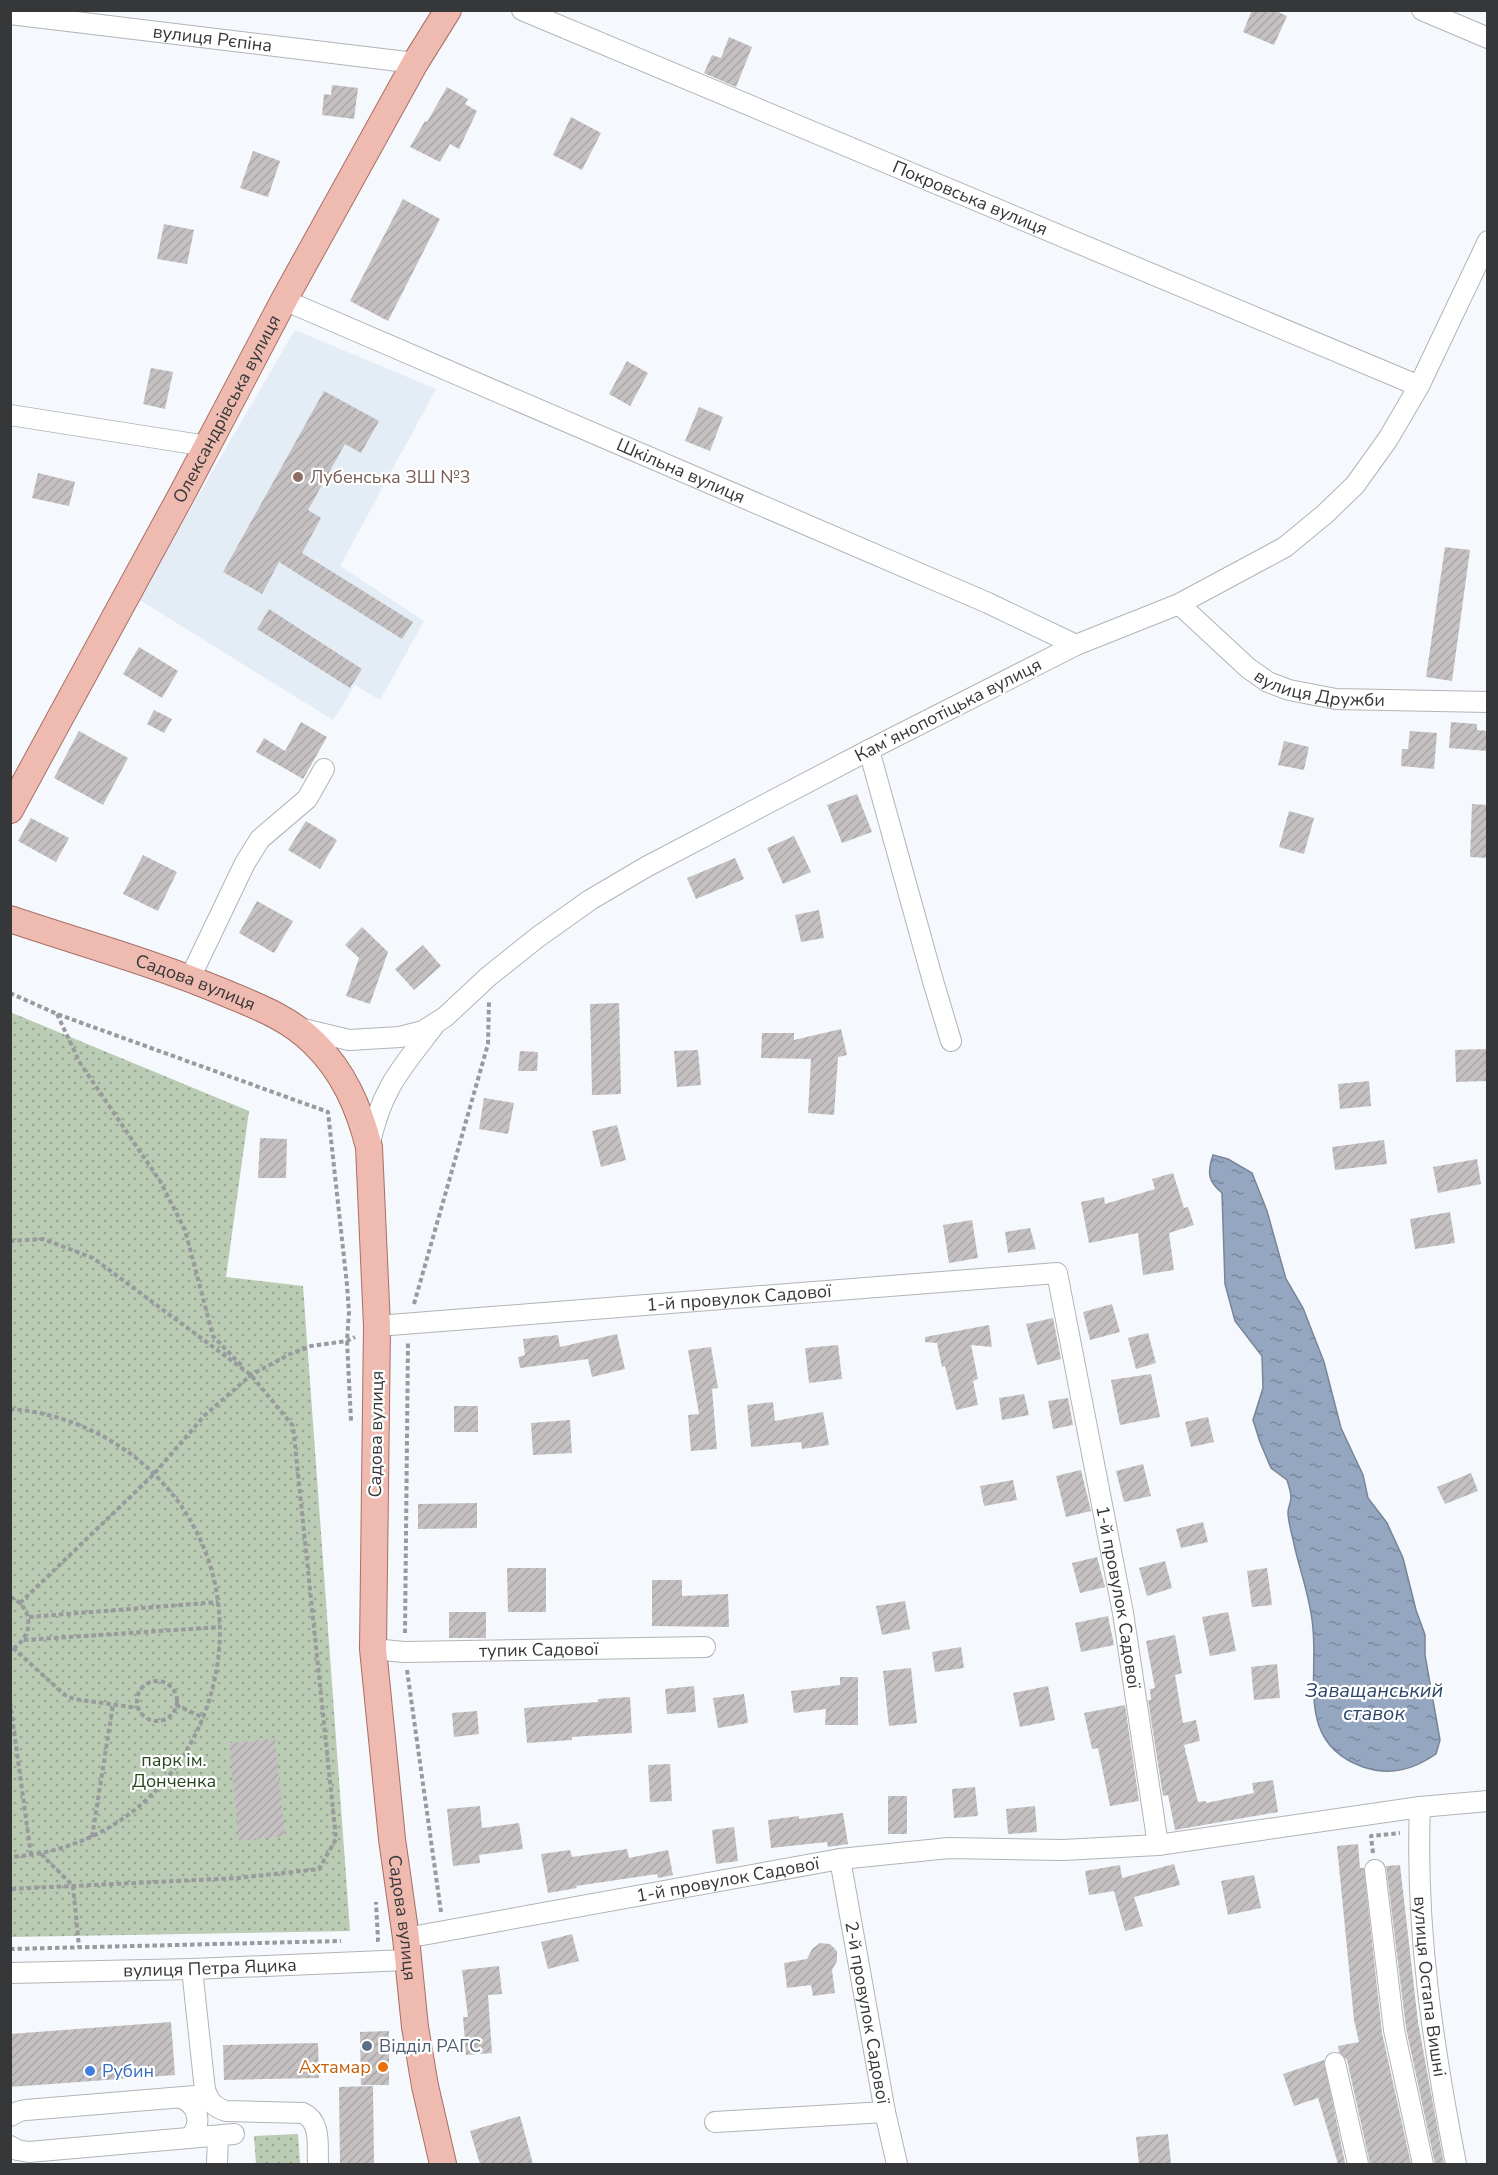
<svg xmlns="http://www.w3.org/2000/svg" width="1498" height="2175" font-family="'Nunito Sans',sans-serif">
<defs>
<pattern id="park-dots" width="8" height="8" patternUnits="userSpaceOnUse" patternTransform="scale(1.5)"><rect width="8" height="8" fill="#baccb4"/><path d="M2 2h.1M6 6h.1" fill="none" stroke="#98a693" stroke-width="1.8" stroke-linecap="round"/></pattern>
<pattern id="water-ripples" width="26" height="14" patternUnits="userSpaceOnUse" patternTransform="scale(1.5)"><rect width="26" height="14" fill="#95a7c0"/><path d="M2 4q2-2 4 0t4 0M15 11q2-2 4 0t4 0" fill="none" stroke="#7a899d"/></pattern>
<pattern id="building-hatch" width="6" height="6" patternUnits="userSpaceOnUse" patternTransform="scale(1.5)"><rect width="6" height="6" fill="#c5c1c2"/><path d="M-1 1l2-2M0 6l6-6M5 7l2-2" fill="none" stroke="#aaa6a7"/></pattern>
</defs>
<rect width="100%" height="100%" fill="#f5f8fc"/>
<polygon fill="#e4ecf6" points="295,330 436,389 340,566 424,621 380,700 355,685 333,720 138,599"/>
<g fill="url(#park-dots)">
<polygon points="10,1012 249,1111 226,1277 303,1286 350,1931 11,1937"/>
<polygon points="298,2134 300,2164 256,2164 254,2136"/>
</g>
<path fill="url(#water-ripples)" stroke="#788598" stroke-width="1.5" d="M 1213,1155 L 1228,1159 L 1252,1173 L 1267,1211 L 1286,1279 L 1303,1308 L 1324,1362 L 1341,1428 L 1363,1475 L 1368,1498 L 1387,1523 L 1403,1558 L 1416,1610 L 1425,1635 L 1425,1655 L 1440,1740 L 1436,1754 C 1413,1770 1390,1776 1363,1767 C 1297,1744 1318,1682 1313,1629 C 1311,1599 1300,1572 1294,1544 C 1292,1534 1288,1522 1288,1512 C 1288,1507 1291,1503 1291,1498 C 1291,1493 1289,1486 1287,1480 L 1271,1468 L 1260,1442 L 1253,1420 L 1263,1388 L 1262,1356 L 1235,1321 L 1225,1284 L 1222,1193 C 1208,1181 1207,1173 1213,1155 Z"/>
<g fill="url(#building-hatch)">
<polygon points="1252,10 1274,10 1287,16 1274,45 1243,32"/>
<polygon points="729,37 752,47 736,87 704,73 712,55 721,58"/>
<polygon points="332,85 358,88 354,119 322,115 324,94 331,95"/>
<polygon points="447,87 468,99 465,104 477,111 459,149 450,144 440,162 410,147 425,121 427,122"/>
<polygon points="571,117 601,133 582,170 553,155"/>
<polygon points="253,151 280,161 268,197 240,188"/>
<polygon points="403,199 440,219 388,321 350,301"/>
<polygon points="164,224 194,230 187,264 157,259"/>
<polygon points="627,361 648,373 630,406 609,394"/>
<polygon points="151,368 173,372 165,409 143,404"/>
<polygon points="324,391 379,421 361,453 345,444 308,510 321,518 302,553 413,622 402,639 279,562 262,594 223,572"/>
<polygon points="699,407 723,417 710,451 685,441"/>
<polygon points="38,473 75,482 69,506 32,498"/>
<polygon points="1445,547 1470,550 1452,681 1426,677"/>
<polygon points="269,609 362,669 350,688 257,629"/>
<polygon points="139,647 178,671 162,698 123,674"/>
<polygon points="154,710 172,719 164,733 147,724"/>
<polygon points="301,722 327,737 303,779 256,752 264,738 285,751"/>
<polygon points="1451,722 1477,724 1477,730 1488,731 1488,751 1449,748"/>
<polygon points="79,731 128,758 103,805 54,778"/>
<polygon points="1410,731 1437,733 1434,769 1401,766 1402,749 1408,749"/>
<polygon points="1284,741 1309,747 1304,770 1278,765"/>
<polygon points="857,794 872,832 842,843 827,805"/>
<polygon points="1472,804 1488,805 1488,858 1470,857"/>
<polygon points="1289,811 1314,818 1304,854 1279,847"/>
<polygon points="31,818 69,838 56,862 18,841"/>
<polygon points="306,821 337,840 320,869 288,850"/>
<polygon points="794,836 811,872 783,884 767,848"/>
<polygon points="143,855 177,872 158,911 123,894"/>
<polygon points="735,858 744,879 696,899 687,878"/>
<polygon points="257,901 293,921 274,953 239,933"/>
<polygon points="819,910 824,938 801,942 795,915"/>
<polygon points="362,927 388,952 370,1004 346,996 359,958 345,945"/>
<polygon points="423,945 441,966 414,990 395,969"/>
<polygon points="619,1003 621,1094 592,1095 590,1004"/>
<polygon points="841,1029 847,1055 838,1057 834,1115 808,1113 811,1059 761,1058 762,1033 794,1033 794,1040"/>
<polygon points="1487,1049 1488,1081 1456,1082 1455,1050"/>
<polygon points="698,1050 701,1085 677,1087 674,1051"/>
<polygon points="520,1051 538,1052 537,1071 518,1071"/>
<polygon points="1369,1081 1371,1106 1340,1109 1338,1084"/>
<polygon points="484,1098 514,1103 508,1134 479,1129"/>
<polygon points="617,1125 626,1160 601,1167 592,1131"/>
<polygon points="260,1138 287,1139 286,1178 258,1178"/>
<polygon points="1384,1140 1387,1164 1335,1170 1332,1147"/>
<polygon points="1477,1159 1481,1184 1438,1193 1433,1167"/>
<polygon points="1173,1173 1184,1208 1188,1207 1194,1225 1169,1233 1174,1270 1143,1275 1138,1233 1089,1243 1081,1202 1104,1197 1105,1204 1155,1189 1152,1179"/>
<polygon points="1450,1212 1455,1243 1415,1249 1410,1219"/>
<polygon points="972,1220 978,1258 949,1263 943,1225"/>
<polygon points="1030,1228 1036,1249 1008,1253 1005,1232"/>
<polygon points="1112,1304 1120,1332 1090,1340 1083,1312"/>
<polygon points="1053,1318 1061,1359 1037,1365 1026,1324"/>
<polygon points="989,1325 992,1347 971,1345 978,1379 973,1381 978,1405 956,1410 945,1366 942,1367 937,1343 925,1342 925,1337"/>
<polygon points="1148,1333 1156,1363 1136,1369 1128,1338"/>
<polygon points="617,1334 625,1369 592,1377 588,1359 520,1368 518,1357 525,1355 523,1339 558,1335 560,1347"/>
<polygon points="838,1345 842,1379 809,1383 805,1348"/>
<polygon points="711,1347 718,1388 712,1389 717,1449 691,1451 688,1415 699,1414 688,1350"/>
<polygon points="1151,1374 1160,1417 1120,1425 1111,1380"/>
<polygon points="1024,1394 1029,1415 1002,1420 999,1398"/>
<polygon points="1068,1398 1073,1425 1053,1429 1048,1401"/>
<polygon points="773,1402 775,1421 823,1412 829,1445 802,1449 801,1442 751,1447 747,1405"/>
<rect x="454" y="1406" width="24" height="26"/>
<polygon points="1208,1417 1214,1442 1191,1447 1185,1422"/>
<polygon points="570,1420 572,1453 533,1455 531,1423"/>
<polygon points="1143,1464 1151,1496 1124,1502 1116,1471"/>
<polygon points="1081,1470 1091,1511 1066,1517 1056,1476"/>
<polygon points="1471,1473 1478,1491 1445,1504 1437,1487"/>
<polygon points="1013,1480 1017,1500 984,1506 980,1486"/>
<polygon points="477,1503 477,1528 418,1529 418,1504"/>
<polygon points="1203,1522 1208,1542 1181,1548 1176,1529"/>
<polygon points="1097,1557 1105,1587 1080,1593 1072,1563"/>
<polygon points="1165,1561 1172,1588 1147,1596 1139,1568"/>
<polygon points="507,1568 546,1568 546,1612 508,1612"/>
<polygon points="1267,1568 1272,1605 1252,1607 1247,1571"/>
<polygon points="652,1580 682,1580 682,1596 728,1594 729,1627 652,1626"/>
<polygon points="905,1601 910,1629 882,1635 876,1606"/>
<rect x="449" y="1612" width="37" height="26"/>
<polygon points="1228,1612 1236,1651 1210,1656 1202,1617"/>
<polygon points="1108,1616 1114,1645 1081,1652 1075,1623"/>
<polygon points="1175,1635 1182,1673 1175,1675 1183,1723 1196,1720 1200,1741 1184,1745 1198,1802 1206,1801 1206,1803 1254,1793 1252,1783 1273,1780 1278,1812 1175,1830 1168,1795 1163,1796 1148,1700 1151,1700 1150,1689 1155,1688 1146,1641"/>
<polygon points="961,1647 964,1668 935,1672 932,1652"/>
<polygon points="1277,1664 1280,1698 1254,1700 1251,1667"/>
<polygon points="911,1668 917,1723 889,1726 883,1671"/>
<polygon points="840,1677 858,1677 858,1725 825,1725 826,1709 794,1713 791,1691 840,1685"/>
<polygon points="694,1686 696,1712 667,1714 665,1689"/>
<polygon points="1048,1686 1055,1720 1020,1727 1013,1693"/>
<polygon points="744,1694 748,1723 718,1728 713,1698"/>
<polygon points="630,1697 632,1733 572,1737 572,1740 527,1743 524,1708 598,1702 598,1699"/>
<polygon points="1125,1705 1139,1801 1110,1806 1098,1748 1092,1749 1084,1713"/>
<polygon points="477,1711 479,1734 454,1737 452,1713"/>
<polygon points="275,1739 285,1836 239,1841 229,1743"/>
<polygon points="670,1764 672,1801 650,1802 648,1765"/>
<polygon points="975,1787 978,1816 954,1818 952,1789"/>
<rect x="888" y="1796" width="19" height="38"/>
<polygon points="480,1806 482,1828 519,1823 523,1849 479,1855 480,1863 453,1866 447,1809"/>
<polygon points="1035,1806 1037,1832 1008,1834 1006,1809"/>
<polygon points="843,1813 848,1844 828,1847 827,1842 771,1848 768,1820 799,1816 799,1819"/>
<polygon points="734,1827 738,1861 716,1864 712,1830"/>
<polygon points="1358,1844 1360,1868 1364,1868 1382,2033 1411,2164 1370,2164 1347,2060 1339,2052 1338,2046 1359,2042 1354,2020 1337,1846"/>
<polygon points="627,1849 629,1858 668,1850 673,1875 658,1878 657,1874 576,1886 577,1888 548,1893 541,1854 570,1850 572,1857"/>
<polygon points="1174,1864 1180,1885 1134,1897 1143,1926 1125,1931 1114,1891 1089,1895 1085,1871 1120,1865 1122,1878"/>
<polygon points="1400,1865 1418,2022 1444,2164 1435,2164 1406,2028 1386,1866"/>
<polygon points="1254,1875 1261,1908 1228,1915 1221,1881"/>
<polygon points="572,1934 579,1961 548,1969 541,1942"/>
<polygon points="820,1943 830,1944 837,1951 837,1961 832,1970 835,1993 813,1996 811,1985 787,1988 784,1963 807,1959 812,1949"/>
<polygon points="499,1966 502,1994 488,1995 492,2053 466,2055 463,2017 468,2017 462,1970"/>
<polygon points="171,2022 175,2075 10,2087 10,2034"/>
<polygon points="389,2031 389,2085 361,2085 360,2032"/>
<polygon points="318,2043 319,2078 224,2080 223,2045"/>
<polygon points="1324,2060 1345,2163 1340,2164 1338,2164 1318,2098 1294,2106 1283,2074"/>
<polygon points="373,2086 374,2164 340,2164 339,2087"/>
<polygon points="520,2116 533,2164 480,2164 470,2131"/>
<polygon points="1168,2134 1171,2164 1139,2164 1136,2137"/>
</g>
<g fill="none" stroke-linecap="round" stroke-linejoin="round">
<g stroke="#b1b4b7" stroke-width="22">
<g id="minor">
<path id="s1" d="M 522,10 L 1419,386"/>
<polyline points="1422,10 1488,38"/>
<path id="s2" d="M 10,14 L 415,63"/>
<path id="s3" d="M 284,300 L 988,603 L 1076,645"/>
<polyline points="10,415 207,446"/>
<path id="s4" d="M 1179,604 L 1248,668 L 1268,682 L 1289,690 L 1336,699 L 1488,702"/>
<polyline points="869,750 933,981 951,1041"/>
<polyline points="190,978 245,863 260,839 307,799 324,769"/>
<polyline points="299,1028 349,1040 400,1037 423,1031 445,1017 489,976 538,937 590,900 646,867 869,750 1076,645 1179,604 1285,547 1325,514 1355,485 1388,439 1419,386 1488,241"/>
<path d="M 369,1147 C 381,1090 399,1071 433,1027"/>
<path id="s5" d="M 377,1326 L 1057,1273 L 1123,1613 L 1158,1845"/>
<path id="s6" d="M 373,1649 L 404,1652 L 705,1647"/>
<path id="s7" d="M 1420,1807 C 1415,1927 1433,2046 1456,2164"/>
<path id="s8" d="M 840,1859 L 885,2112 L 897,2164"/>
<polyline points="1375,1870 1394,2030 1423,2164"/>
<path id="s9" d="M 406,1938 L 840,1859 L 949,1848 L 1063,1850 L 1158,1845 L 1420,1807 L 1488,1801"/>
<path d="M 192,1969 L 205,2090 C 209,2101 213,2107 226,2111 L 303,2113 C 322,2122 317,2147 318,2164"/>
<path id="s10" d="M 10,1973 L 192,1969 L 407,1960"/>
<polyline points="1335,2063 1358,2164"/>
<path d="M 181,2098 C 199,2105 203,2125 189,2138"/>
<polyline points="10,2116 20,2111 26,2110 207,2095"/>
<polyline points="715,2122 885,2112"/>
<polyline points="10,2146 17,2150 29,2152 234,2134"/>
<polyline points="217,2164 218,2136"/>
</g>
</g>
<g stroke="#a86f65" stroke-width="28">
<g id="major">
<path id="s11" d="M 10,810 L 183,492 L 284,300 L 415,63 L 448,10"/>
<path id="s12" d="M 10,919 C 81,943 154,963 223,992 C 256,1006 288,1017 314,1043 C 344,1072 359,1108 369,1147 L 377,1326 L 373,1649 L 392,1839 L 406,1938 L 415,2027 L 425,2086 L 443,2164"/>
</g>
</g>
<g stroke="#989a9e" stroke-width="4" stroke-dasharray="4.5 3" stroke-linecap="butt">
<polyline points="10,993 57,1014 328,1112 347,1285 349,1312 347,1341 351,1421"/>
<polyline points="57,1014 80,1063 160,1181 185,1230 213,1336 243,1367"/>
<polyline points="10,1241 43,1239 93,1258 251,1375 293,1426 336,1839 319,1869 238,1878 10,1889"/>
<polyline points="414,1304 488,1044 489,1001"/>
<path d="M 10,1409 C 56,1412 100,1430 136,1458 C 295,1585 214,1844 10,1857"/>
<path d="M 10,1597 C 35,1607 34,1639 10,1650"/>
<polyline points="20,1603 154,1474 205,1415 251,1375 290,1354 311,1346 347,1341 355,1337"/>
<polyline points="29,1617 218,1602"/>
<polyline points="405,1633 408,1341"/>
<polyline points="24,1640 221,1627"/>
<polyline points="13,1648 65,1695 74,1699 138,1708"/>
<polyline points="407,1670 441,1912"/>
<circle cx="157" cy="1701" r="20"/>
<polyline points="10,1702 31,1855"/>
<polyline points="176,1705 204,1718"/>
<polyline points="92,1837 113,1705"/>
<polyline points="1373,1853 1371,1836 1400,1833"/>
<polyline points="41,1854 73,1886 79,1947"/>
<polyline points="376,1940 378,1940 376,1902"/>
<polyline points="10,1949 341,1941"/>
</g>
<use href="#minor" stroke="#fff" stroke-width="20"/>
<use href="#major" stroke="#efbbb0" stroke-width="26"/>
</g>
<circle fill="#8d6e63" stroke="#fff" stroke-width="2" cx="298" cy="477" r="6"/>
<circle fill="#5c6f8a" stroke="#fff" stroke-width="2" cx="367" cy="2046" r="6"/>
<circle fill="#e8710a" stroke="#fff" stroke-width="2" cx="383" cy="2067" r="6"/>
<circle fill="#3f7fe0" stroke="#fff" stroke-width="2" cx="90" cy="2071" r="6"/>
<g text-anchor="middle" stroke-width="4.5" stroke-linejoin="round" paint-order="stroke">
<g font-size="18" fill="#363739" stroke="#fff">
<text dy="6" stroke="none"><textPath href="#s2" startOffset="204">вулиця Рєпіна</textPath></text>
<text dy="6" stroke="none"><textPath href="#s1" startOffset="486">Покровська вулиця</textPath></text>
<text dy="6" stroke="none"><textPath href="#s11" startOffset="456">Олександрівська вулиця</textPath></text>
<text dy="6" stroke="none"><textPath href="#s3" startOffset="432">Шкільна вулиця</textPath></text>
<text dy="6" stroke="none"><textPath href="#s4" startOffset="171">вулиця Дружби</textPath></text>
<text transform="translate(948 710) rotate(-27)" y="6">Камʼянопотіцька вулиця</text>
<text dy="6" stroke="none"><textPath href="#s12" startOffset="196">Садова вулиця</textPath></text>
<text dy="6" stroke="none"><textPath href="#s5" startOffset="363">1-й провулок Садової</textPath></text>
<text transform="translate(376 1434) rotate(-89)" y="6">Садова вулиця</text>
<text dy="6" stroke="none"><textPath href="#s5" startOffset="1012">1-й провулок Садової</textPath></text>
<text dy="6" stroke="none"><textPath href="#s6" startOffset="166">тупик Садової</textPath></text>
<text dy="6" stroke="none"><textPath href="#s9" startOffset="327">1-й провулок Садової</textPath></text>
<text dy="6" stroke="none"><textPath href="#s12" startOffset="1222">Садова вулиця</textPath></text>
<text dy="6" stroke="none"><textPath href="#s10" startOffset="200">вулиця Петра Яцика</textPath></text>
<text dy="6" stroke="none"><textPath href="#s7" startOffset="180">вулиця Остапа Вишні</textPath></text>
<text dy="6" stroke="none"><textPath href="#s8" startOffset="156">2-й провулок Садової</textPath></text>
</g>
<g font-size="18" fill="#785e54" stroke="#fff" text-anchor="start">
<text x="310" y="483">Лубенська ЗШ №3</text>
</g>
<g font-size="18" fill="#29461e" stroke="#fff">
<text x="174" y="1766">парк ім.<tspan x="174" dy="21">Донченка</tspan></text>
</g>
<g font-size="18" fill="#4e5e75" stroke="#fff" text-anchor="start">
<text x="379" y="2052">Відділ РАГС</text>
</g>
<g font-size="18" fill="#c56008" stroke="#fff" text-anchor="end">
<text x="371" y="2073">Ахтамар</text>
</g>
<g font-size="18" fill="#366cbe" stroke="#fff" text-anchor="start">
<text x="102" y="2077">Рубин</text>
</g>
<g font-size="20" font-style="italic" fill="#2d476c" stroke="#fff">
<text x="1374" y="1697">Заващанський<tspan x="1374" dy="23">ставок</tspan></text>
</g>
</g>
<rect width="1498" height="2175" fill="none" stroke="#363739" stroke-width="24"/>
</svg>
